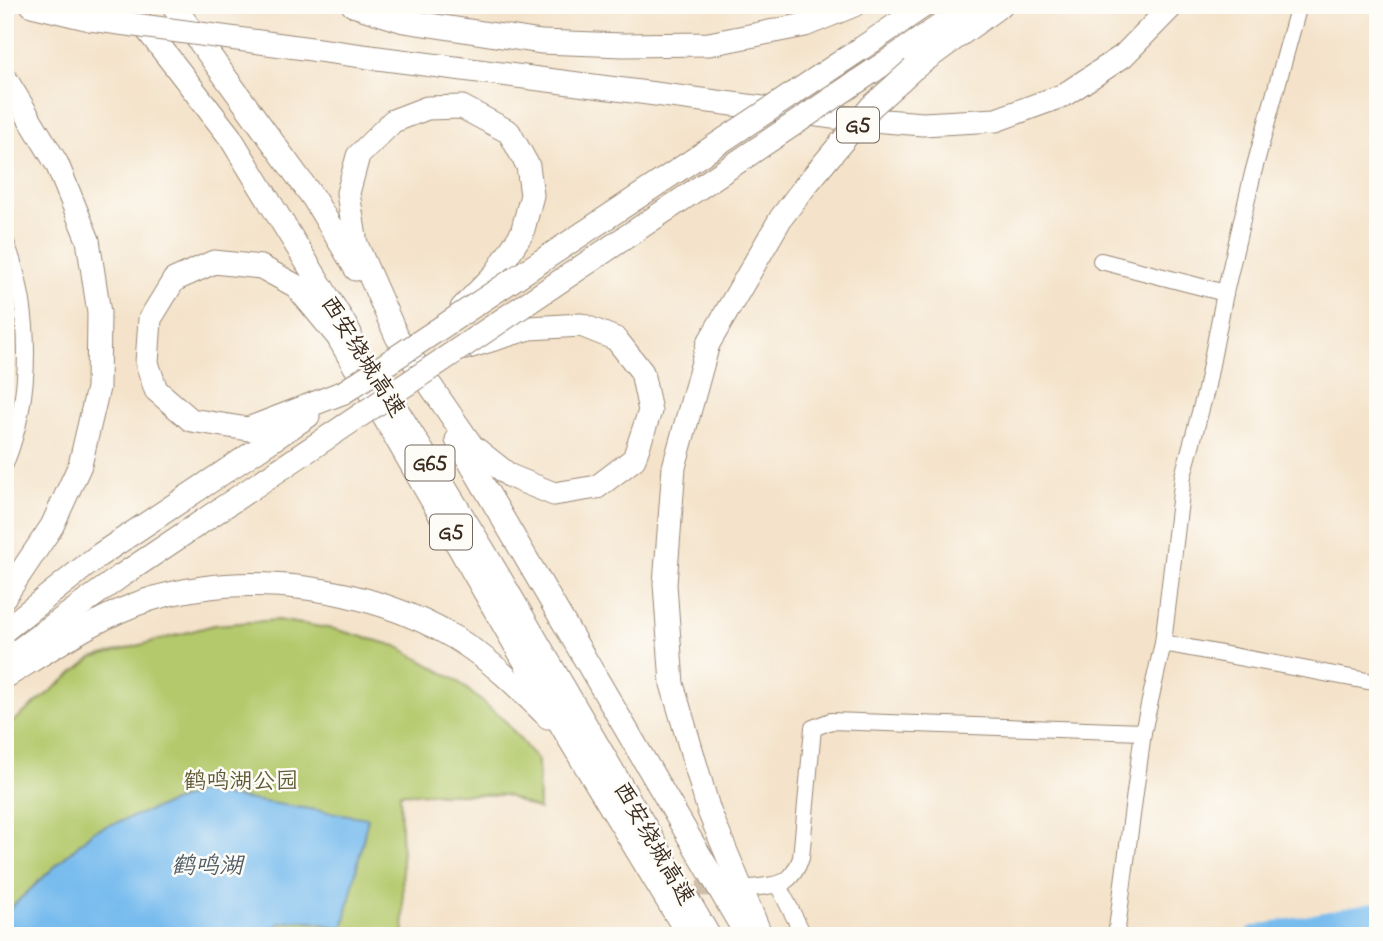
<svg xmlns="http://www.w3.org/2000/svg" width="1383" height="941" font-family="'Indie Flower','LXGW WenKai TC',sans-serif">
<rect width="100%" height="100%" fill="#fdfcf7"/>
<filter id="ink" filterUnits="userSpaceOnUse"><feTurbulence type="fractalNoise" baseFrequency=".0143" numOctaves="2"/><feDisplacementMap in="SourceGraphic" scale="14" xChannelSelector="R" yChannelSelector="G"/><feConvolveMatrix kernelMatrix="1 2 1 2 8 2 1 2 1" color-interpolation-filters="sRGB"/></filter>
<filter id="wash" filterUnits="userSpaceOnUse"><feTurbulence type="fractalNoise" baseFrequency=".00686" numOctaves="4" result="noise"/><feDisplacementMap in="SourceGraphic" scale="28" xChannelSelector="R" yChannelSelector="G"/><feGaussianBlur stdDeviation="1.57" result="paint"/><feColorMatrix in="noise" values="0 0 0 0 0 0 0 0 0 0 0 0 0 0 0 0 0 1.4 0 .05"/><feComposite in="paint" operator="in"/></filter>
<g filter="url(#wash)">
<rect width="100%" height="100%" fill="#f4e3ca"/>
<polygon fill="#b4c96c" stroke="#787a45" stroke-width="2" points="277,620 334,629 396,646 456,680 504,720 538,761 539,810 505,795 400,793 404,936 5,936 5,728 92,658 214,625"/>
<path fill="#78bcee" stroke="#5a7386" stroke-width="2" d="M 200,792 L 368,818 L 343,929 C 322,923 300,918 278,924 L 272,936 L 5,936 L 5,913 L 93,831 Z"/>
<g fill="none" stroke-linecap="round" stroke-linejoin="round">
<polyline stroke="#78bcee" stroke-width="21" points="1256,936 1378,912"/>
</g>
</g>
<g filter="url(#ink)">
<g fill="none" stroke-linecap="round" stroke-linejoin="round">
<polyline stroke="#cfbea8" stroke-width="16" stroke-dasharray="16 8" stroke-linecap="butt" points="673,889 728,888"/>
<g stroke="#988674" stroke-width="18">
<g id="minor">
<path d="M 5,240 C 33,310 33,395 5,464"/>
<polyline points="1101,261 1225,293"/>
<polyline points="1163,643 1378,683"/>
<polyline points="778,885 804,936"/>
<path d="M 751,888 C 780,884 790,887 801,858 L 813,728 L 831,721 L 1143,732"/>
<polyline points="1116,936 1143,732 1163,643 1183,476 1206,390 1225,293 1253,173 1299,5"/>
</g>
</g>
<g stroke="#988674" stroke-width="25">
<g id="highway">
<polyline points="32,5 90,19"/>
<polyline points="128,5 230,137 350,333"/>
<polyline points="173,5 314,199 356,269"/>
<polyline points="353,5 404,21 541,42 623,45 709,44 805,25 854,5"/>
<polyline points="862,48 925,5"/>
<polyline points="370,57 833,117 923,124 996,120 1064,95 1123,56 1173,5"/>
<polyline points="913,69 1001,5"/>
<polyline points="873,71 971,5"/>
<polyline points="5,78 57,164 88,240 99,313 98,388 80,465 52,526 5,596"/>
<polyline points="462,308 496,273 522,233 532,195 528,166 509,132 462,107 427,108 393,121 358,156 348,193 356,244 397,337 472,446 510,476 554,494 597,487 634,459 650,411 642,372 616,339 581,325 530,328 465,348"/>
<polyline points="344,392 248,429 191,420 156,390 147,363 150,319 174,280 214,262 261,267 296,286 338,337 570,740 689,936"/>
<polyline points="397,410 484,551 709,936"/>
<polyline points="457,440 747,936"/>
<polyline points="5,630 98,556 308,416"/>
<polyline points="5,660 121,576"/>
<path d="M 5,677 C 49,650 102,614 151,599 C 249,570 367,586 455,638 C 490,659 519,688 548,717"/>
<polyline points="761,936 709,811 672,684 665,584 674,467 708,344 781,218 806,185"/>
</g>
</g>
<use href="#minor" stroke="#fff" stroke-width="16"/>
<use href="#highway" stroke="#fff" stroke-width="23"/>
<g stroke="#988674" stroke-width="25" stroke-linecap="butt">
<g id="highway-bridge">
<polyline points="90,19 370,57"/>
<polyline points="806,185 871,107 913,69"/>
<polyline points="344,392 862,48"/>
<polyline points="121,576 873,71"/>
</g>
</g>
<use href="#highway-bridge" stroke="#fff" stroke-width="23"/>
</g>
</g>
<g text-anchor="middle" stroke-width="5" stroke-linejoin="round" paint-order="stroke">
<g fill="#fdfcf7" stroke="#75695f" stroke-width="2">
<rect x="837" y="107.5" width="42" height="35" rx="5"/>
<rect x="405.5" y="445.5" width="49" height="35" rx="5"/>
<rect x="430" y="514.5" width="42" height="35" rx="5"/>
</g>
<g font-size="21" font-weight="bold" fill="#3b2a1e">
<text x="858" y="132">G5</text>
<text x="430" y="470">G65</text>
<text x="451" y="539">G5</text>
</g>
<g font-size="23" fill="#3b2a1e" stroke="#fdfcf7">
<text transform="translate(364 356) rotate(58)" y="8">西安绕城高速</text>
<text transform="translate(655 843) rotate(60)" y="8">西安绕城高速</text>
</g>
<g font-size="23" fill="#5f5a35" stroke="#fdfcf7">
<text x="241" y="788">鹤鸣湖公园</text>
</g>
<g font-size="24" font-style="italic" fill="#505d67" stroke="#fdfcf7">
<text x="207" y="873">鹤鸣湖</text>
</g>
</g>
<rect width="1383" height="941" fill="none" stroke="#fdfcf7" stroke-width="28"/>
</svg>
